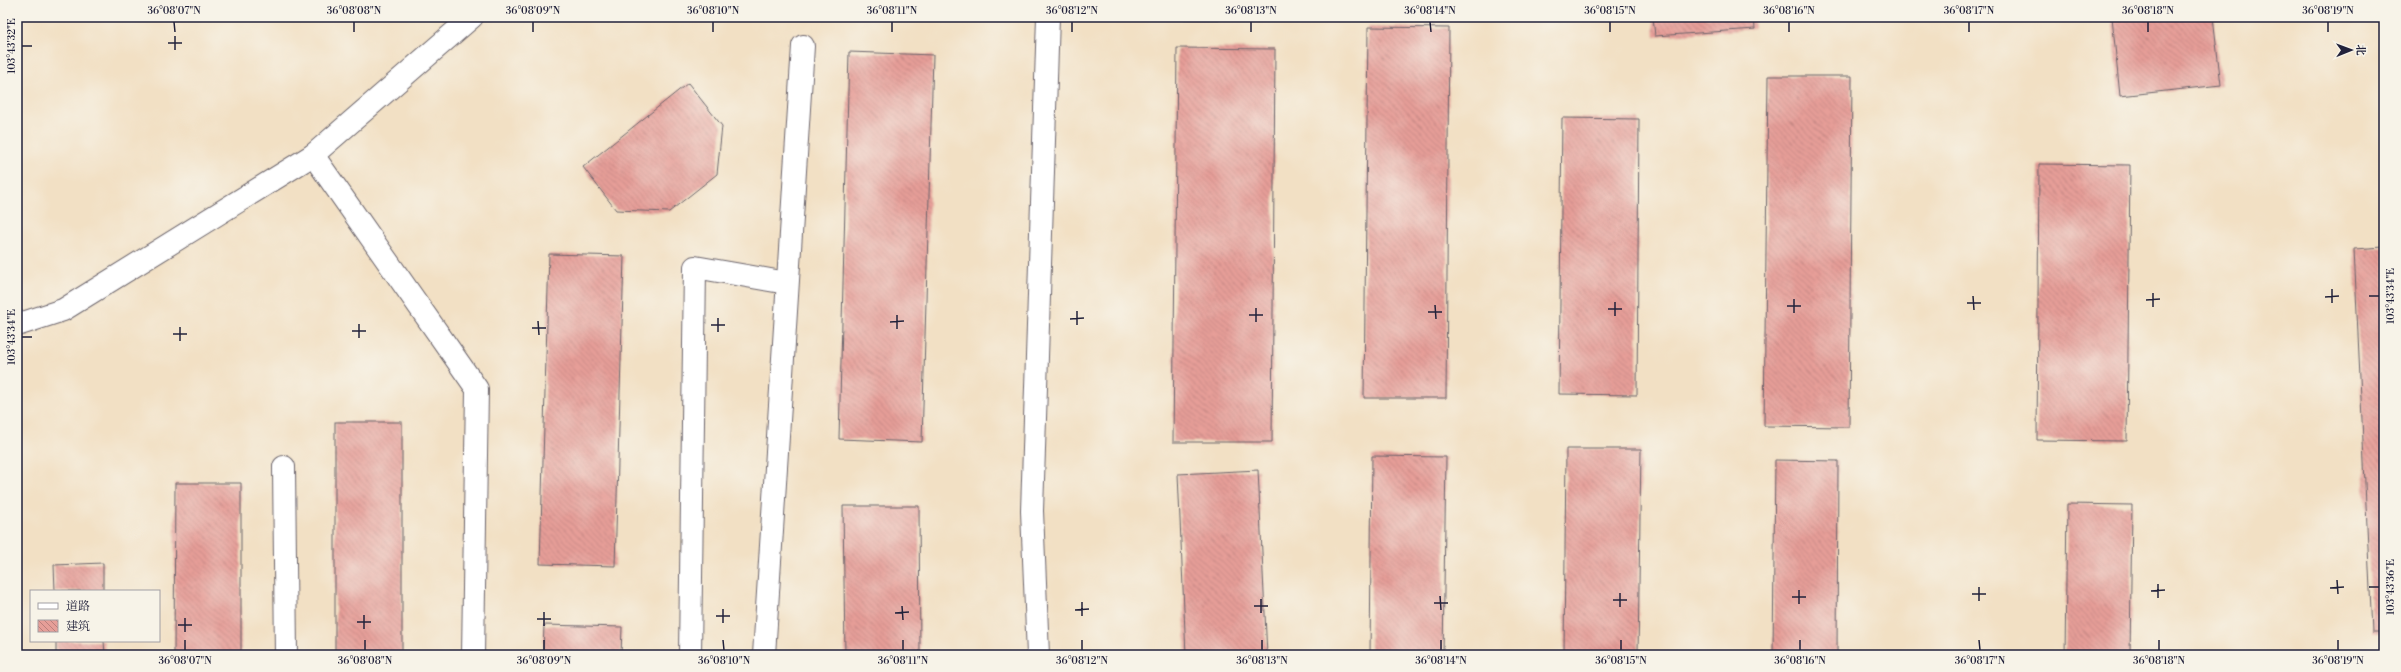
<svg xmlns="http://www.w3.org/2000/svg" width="2401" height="672" font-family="'Libre Bodoni','Noto Serif SC',serif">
<defs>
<pattern id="building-back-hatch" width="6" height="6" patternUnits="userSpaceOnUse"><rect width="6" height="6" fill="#e69e98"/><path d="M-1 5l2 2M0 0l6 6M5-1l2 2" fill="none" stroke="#ba807d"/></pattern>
</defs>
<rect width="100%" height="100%" fill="#f7f3e8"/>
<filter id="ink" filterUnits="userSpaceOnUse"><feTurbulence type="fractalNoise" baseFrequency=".025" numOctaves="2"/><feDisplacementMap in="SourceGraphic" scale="8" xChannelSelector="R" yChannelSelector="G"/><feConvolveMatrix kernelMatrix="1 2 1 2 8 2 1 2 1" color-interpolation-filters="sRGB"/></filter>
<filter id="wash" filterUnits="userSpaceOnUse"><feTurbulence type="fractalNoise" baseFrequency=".012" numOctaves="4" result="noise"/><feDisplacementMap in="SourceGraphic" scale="16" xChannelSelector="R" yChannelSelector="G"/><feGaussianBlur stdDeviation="0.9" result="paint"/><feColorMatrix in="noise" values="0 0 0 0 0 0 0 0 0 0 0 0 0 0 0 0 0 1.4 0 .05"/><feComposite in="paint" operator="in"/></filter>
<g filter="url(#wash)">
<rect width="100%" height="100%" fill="#f2e0c4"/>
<g id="blocks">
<g fill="url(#building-back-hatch)">
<polygon points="1183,17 1263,17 1263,20 1183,19"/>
<polygon points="1653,17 1754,17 1755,29 1655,36"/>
<polygon points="2112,17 2213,17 2221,85 2120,96"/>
<polygon points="1368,27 1449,28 1446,398 1364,398"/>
<polygon points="1177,48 1275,49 1272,442 1173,442"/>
<polygon points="849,52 933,55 922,442 839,439"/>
<polygon points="1768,76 1852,76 1849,427 1764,426"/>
<polygon points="688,83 722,126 717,174 669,212 616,210 583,167"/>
<polygon points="1562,118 1639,119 1637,395 1559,394"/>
<polygon points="2039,164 2130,165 2127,441 2037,440"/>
<polygon points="2384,247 2384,632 2372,632 2354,249"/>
<polygon points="549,254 624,256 615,566 540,564"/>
<rect x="335" y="422" width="67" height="233"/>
<polygon points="1566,449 1641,449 1638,655 1564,655"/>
<polygon points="1372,456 1446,457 1443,655 1370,655"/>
<polygon points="1775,460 1838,461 1837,655 1773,655"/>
<polygon points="1258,470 1267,655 1186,655 1178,474"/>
<polygon points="175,483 241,483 241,655 174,655"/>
<polygon points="2067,504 2132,505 2130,655 2065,655"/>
<polygon points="843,506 919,506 920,655 845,655"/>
<polygon points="103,563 103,591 55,591 54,565"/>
<polygon points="544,625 622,627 621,655 543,655"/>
<polygon points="56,641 104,641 105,655 56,655"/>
</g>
</g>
</g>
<g filter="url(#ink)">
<use href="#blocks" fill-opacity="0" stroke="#6b646b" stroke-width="1"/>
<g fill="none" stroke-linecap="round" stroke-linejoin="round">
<g stroke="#6b646b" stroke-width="24">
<g id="minor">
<polyline points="313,155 477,389 473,655"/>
<polyline points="284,467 286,655"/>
<polyline points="690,655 695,267 787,283"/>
<polyline points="764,655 803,46"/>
</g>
</g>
<g stroke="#6b646b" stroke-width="24">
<g id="tertiary">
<polyline points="17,325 63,310 313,155 472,17"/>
<polyline points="1038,655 1032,511 1048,17"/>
</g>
</g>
<use href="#minor" stroke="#fff" stroke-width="22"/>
<use href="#tertiary" stroke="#fff" stroke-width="22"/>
</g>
</g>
<path fill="none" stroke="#22223b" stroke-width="1.5" d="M 174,22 L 175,32M 354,22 L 354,32M 533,22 L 533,32M 713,22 L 713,32M 892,22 L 892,32M 1072,22 L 1072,32M 1251,22 L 1251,32M 1430,22 L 1431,32M 1610,22 L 1610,32M 1789,22 L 1789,32M 1969,22 L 1969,32M 2148,22 L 2148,32M 2328,22 L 2328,32M 175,36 L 175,50M 168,43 L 182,43M 22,46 L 32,46M 2332,289 L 2332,303M 2153,293 L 2153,307M 1973,296 L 1974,310M 2369,296 L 2379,296M 2325,297 L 2339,296M 1794,299 L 1794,313M 2146,300 L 2160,299M 1615,302 L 1615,316M 1967,303 L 1981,303M 1435,305 L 1436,319M 1787,306 L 1801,306M 1256,308 L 1256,322M 1608,309 L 1622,309M 1077,311 L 1077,325M 1428,312 L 1442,312M 897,315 L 897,329M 1249,315 L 1263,315M 718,318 L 718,332M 1070,319 L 1084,318M 538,321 L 539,335M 890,322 L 904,321M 359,324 L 359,338M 711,325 L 725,325M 180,327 L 180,341M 532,328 L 546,328M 352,331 L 366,331M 173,334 L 187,334M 22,337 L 32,337M 2337,580 L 2338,594M 2158,584 L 2158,598M 1979,587 L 1979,601M 2369,587 L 2379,587M 2330,588 L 2344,587M 1799,590 L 1799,604M 2151,591 L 2165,590M 1620,593 L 1620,607M 1972,594 L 1986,594M 1440,596 L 1441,610M 1792,597 L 1806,597M 1261,599 L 1261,613M 1613,600 L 1627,600M 1082,602 L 1082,616M 1434,603 L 1448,603M 902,606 L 903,620M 1254,606 L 1268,606M 723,609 L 723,623M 1075,610 L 1089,609M 544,612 L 544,626M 895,613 L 909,612M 364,615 L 364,629M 716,616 L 730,616M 185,618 L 185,632M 537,619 L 551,619M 357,622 L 371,622M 178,625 L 192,625M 185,640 L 185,650M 365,640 L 365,650M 544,640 L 544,650M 723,640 L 724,650M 903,640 L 903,650M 1082,640 L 1082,650M 1262,640 L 1262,650M 1441,640 L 1441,650M 1621,640 L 1621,650M 1800,640 L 1800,650M 1979,640 L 1980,650M 2159,640 L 2159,650M 2338,640 L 2338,650"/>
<rect width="2401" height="672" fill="none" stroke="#f7f3e8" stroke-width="44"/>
<rect x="30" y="590" width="130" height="52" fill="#f7f3e8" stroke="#a29fa3"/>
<rect x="38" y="603" width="20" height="6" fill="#ffffff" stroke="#a29fa3"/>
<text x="66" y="610" font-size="12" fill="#22223b">道路</text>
<rect x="38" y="620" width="20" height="12" fill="url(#building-back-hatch)" stroke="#a29fa3"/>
<text x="66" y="630" font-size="12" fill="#22223b">建筑</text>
<g transform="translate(2351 50) rotate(89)" stroke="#f7f3e8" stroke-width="3" paint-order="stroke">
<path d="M0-3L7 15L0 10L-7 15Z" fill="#22223b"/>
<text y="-6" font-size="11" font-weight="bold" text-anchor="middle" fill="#22223b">北</text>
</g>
<rect x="22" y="22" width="2357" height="628" fill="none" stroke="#22223b" stroke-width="1.5"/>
<g font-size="10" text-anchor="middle" fill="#22223b">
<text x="174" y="14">36°08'07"N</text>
<text x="354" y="14">36°08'08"N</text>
<text x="533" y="14">36°08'09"N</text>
<text x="713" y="14">36°08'10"N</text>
<text x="892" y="14">36°08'11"N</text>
<text x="1072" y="14">36°08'12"N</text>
<text x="1251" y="14">36°08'13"N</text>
<text x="1430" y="14">36°08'14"N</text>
<text x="1610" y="14">36°08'15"N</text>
<text x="1789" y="14">36°08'16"N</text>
<text x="1969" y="14">36°08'17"N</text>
<text x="2148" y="14">36°08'18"N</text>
<text x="2328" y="14">36°08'19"N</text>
<text transform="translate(11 46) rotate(-90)" y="4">103°43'32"E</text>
<text transform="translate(2390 296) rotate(-90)" y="4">103°43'34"E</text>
<text transform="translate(11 337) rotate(-90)" y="4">103°43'34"E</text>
<text transform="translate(2390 587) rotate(-90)" y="4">103°43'36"E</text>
<text x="185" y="664">36°08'07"N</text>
<text x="365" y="664">36°08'08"N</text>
<text x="544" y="664">36°08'09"N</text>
<text x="724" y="664">36°08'10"N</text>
<text x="903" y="664">36°08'11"N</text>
<text x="1082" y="664">36°08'12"N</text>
<text x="1262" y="664">36°08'13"N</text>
<text x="1441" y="664">36°08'14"N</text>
<text x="1621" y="664">36°08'15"N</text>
<text x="1800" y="664">36°08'16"N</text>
<text x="1980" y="664">36°08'17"N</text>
<text x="2159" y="664">36°08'18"N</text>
<text x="2338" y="664">36°08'19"N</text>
</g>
</svg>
